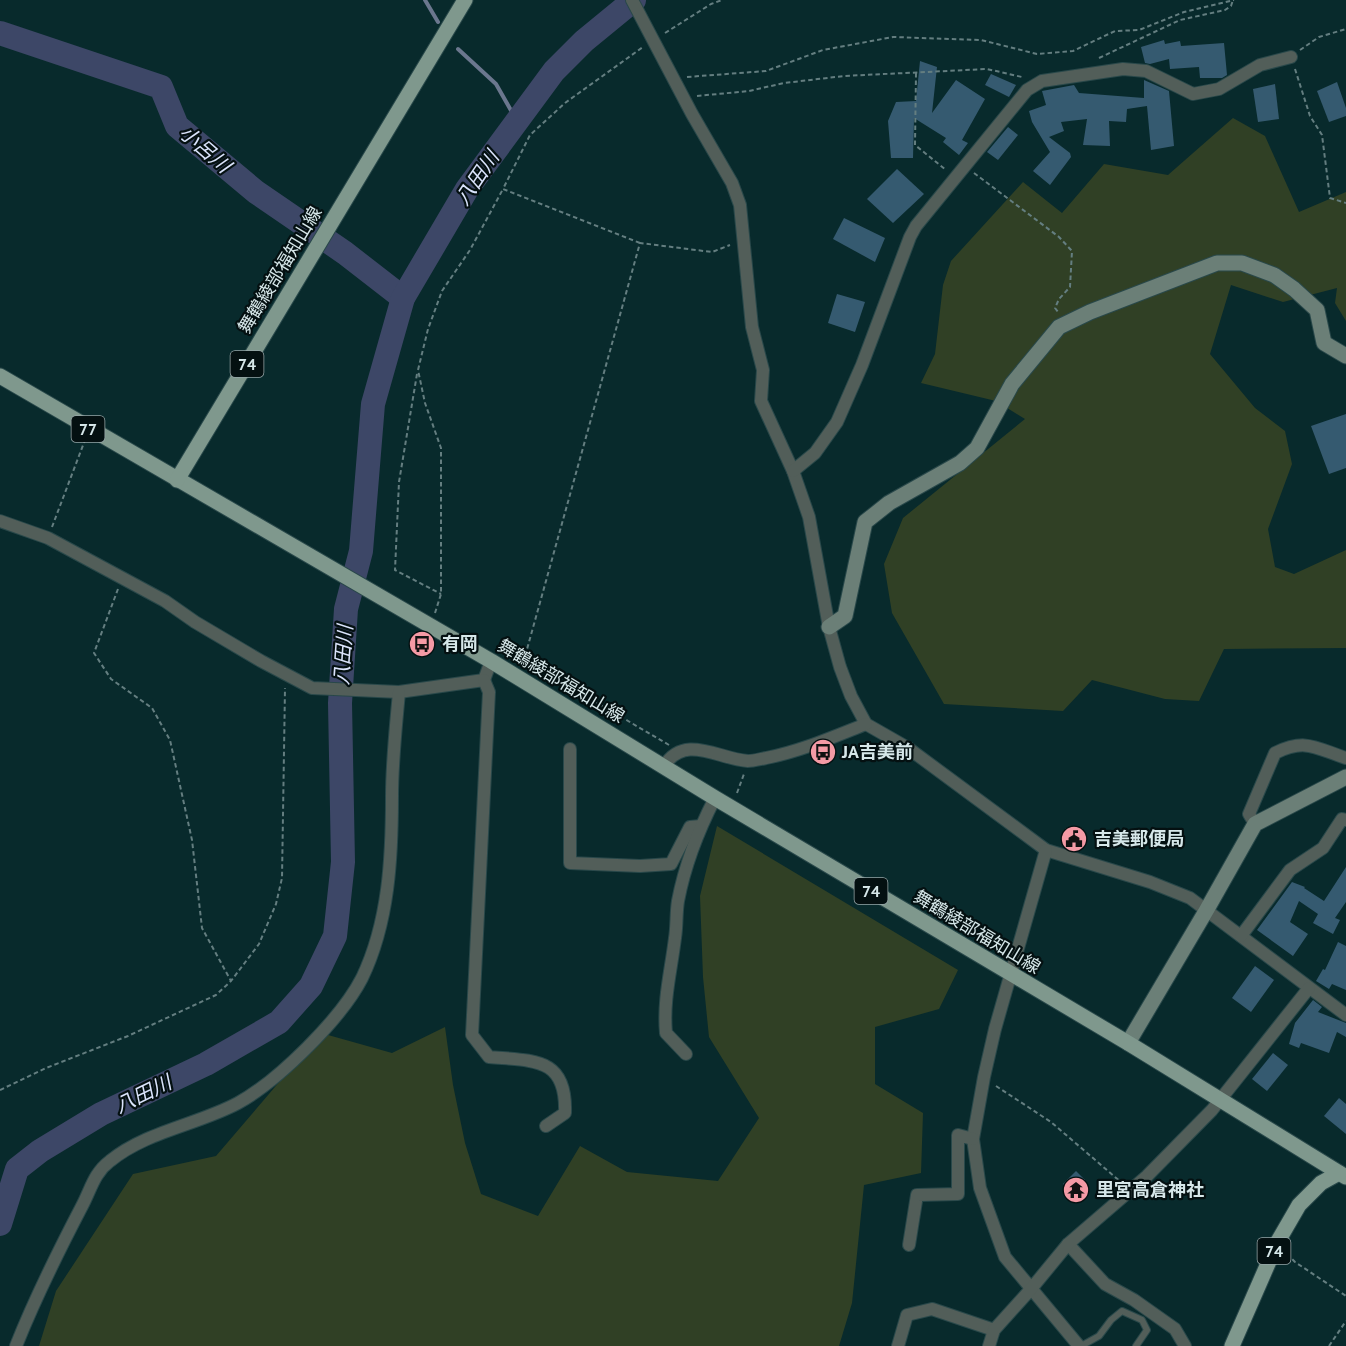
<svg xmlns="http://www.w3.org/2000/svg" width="1346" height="1346" font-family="'PT Sans','Noto Sans JP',sans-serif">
<rect width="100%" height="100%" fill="#082a2c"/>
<g fill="#304025">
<polygon points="1233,118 1265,136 1299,212 1346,192 1346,321 1335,303 1337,288 1283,302 1231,285 1210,354 1255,408 1285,431 1292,464 1268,529 1275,567 1294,574 1346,550 1346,648 1224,649 1199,701 1165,699 1092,680 1063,711 944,704 892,613 884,564 903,518 1025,419 996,401 921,383 935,354 943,285 951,261 1023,182 1062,213 1104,164 1168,175"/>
<polygon points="717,826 958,970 939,1009 875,1027 875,1084 923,1113 921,1173 864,1185 852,1303 839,1346 39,1346 56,1291 133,1174 216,1156 321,1033 392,1053 445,1027 453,1085 465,1143 481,1194 538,1216 580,1146 627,1172 718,1181 759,1118 709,1037 703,977 700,896"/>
</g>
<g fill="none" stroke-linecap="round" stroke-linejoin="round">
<g stroke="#6b778e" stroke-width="4">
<polyline points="425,0 438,22"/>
<polyline points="458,49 496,84 517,121"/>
</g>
<g stroke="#3d4767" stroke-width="24">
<polyline points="0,33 161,87 177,126 256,192 345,253 403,298"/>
<polyline points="0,1224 17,1169 40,1151 101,1114 206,1064 279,1022 311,986 335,936 343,862 340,703 346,609 361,551 373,404 403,298 467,189 554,71 584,41 634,0"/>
</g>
</g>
<g fill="#355a70">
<polygon points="1164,40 1165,44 1180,41 1181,46 1224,43 1227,75 1222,78 1200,78 1199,67 1170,69 1169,59 1150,64 1145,63 1141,47"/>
<polygon points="920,61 937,67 932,113 956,80 985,99 962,140 968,143 959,155 943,142 946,138 914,118 913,158 891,158 888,121 896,102 916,101"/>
<polygon points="991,74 1016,85 1009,97 985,85"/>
<polygon points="1144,80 1169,91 1174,146 1151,150 1147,106 1127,109 1126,122 1109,121 1110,146 1083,145 1087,119 1061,122 1064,131 1049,137 1070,153 1071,157 1050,185 1033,171 1050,152 1032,122 1029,111 1046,105 1042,91 1074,85 1079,93 1144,98"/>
<polygon points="1337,82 1346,108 1346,116 1329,122 1317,91"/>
<polygon points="1275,84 1279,119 1258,122 1253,89"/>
<polygon points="1008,127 1018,135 998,160 987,152"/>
<polygon points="897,169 924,194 893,223 867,199"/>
<polygon points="844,218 885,238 875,262 833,239"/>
<polygon points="837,294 865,302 855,332 828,323"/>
<polygon points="1346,414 1346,468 1329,474 1311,426"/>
<polygon points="1346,867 1346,902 1335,918 1340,920 1333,934 1313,923 1318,914 1299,901 1290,922 1308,934 1293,956 1257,930 1292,882 1305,887 1304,888 1324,901"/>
<polygon points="1338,942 1346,946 1346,990 1332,984 1329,989 1316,981 1323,969 1325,970"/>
<polygon points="1255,966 1274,980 1251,1012 1232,998"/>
<polygon points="1313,1000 1322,1007 1318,1012 1346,1023 1346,1037 1337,1032 1329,1053 1301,1043 1299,1048 1289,1044 1295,1023"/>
<polygon points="1273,1053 1288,1065 1267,1091 1252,1079"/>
<polygon points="1339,1098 1346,1104 1346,1134 1324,1116"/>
<polygon points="1076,1171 1085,1180 1072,1193 1063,1184"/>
</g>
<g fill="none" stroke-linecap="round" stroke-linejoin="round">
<g stroke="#29484a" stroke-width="8">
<polyline id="lane" points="1081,1346 1099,1336 1111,1320 1122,1311 1142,1320 1147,1330 1136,1346"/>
</g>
<g stroke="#29484a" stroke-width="14">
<g id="street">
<polyline points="632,0 692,114 732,183 740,205 752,327 763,370 761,401 793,471 809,517 829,627 840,667 851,696 866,724 908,748 1046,850 1150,882 1190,898 1346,1015"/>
<polyline points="793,471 815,453 837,422 862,365 910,237 916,226 1027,90 1042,81 1123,69 1146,71 1193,94 1219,89 1260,65 1291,57"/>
<polyline points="0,521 48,538 165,601 195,622 261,661 312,688 399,692 484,680 491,661"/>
<path d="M 484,680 L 489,692 L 472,1035 L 489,1057 C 534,1061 567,1057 565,1113 L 546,1126"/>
<polyline points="570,749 570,863 640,866 671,864 690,827 701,826"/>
<path d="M 664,766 C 685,733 718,759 748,761 C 754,761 760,759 766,758 C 801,751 833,737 866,724"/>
<path d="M 1255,824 L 1249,814 L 1275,753 C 1306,738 1315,748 1346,758"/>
<polyline points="1046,850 995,1029 984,1077 973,1139 980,1188 1005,1257 1079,1346"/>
<polyline points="1241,936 1290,870 1323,848 1342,819 1346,820"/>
<path d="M 686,1054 L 666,1033 C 663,1000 671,971 675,938 C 677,926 676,913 678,901 C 685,864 698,831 715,798"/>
<polyline points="1068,1244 1105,1284 1134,1300 1175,1329 1185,1346"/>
<polyline points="909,1245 917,1195 958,1194 958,1135 973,1139"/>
<path d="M 16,1346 C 35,1298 58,1252 82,1206 C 91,1189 94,1173 110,1161 C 147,1131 197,1125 238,1103 C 278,1081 341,1019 362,978 C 389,922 392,857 392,796 C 392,761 396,726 399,692"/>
<polyline points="898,1346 907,1315 932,1309 994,1330"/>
<polyline points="989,1346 994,1330 1031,1289 1068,1244 1147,1176 1212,1110 1309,988"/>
</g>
</g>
<g stroke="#29484a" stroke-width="17">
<g id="secondary">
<polyline points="829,627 845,616 865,522 889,503 960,463 977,448 1012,384 1059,327 1090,312 1217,263 1242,263 1274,275 1294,289 1317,310 1324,343 1346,356"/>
<polyline points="1128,1043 1206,911 1255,824 1346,777"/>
</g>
</g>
<g stroke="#29484a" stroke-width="17">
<g id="primary">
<polyline points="0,376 491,661 715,798 1128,1043 1346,1177"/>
<polyline points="177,480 465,0"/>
<polyline points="1232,1346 1277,1243 1299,1205 1321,1183 1339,1173"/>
</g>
</g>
<g stroke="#647e80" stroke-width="2" stroke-dasharray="4.5 3" stroke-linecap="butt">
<polyline points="665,33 711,4 722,0"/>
<polyline points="1300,50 1319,37 1346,29"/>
<polyline points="1099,58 1180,20 1225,10 1231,6 1233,0"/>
<polyline points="1295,69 1310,116 1322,135 1330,198 1346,203"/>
<polyline points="916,73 915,145 946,170"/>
<polyline points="687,77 766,71 823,50 893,37 981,40 1037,54 1073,51 1115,31 1139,30 1184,12 1234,0"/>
<polyline points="697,96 749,91 784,83 844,76 987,69 1022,77"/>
<polyline points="974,173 1059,237 1072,251 1070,287 1059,299 1055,308 1058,312"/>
<polyline points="640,243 503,189 530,135 565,103 643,47"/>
<polyline points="417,374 399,482 395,570 441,594"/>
<polyline points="52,527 85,440"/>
<polyline points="118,589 94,653 111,679 152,708 170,740 192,840 202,928 231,981"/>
<polyline points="435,613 441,594 441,448 425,403 418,370 428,329 442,291 470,250 503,189"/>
<polyline points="669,745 524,660 640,243 712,252 730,245"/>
<polyline points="737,793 744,774"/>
<polyline points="996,1086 1051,1122 1122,1183"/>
<polyline points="0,1090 46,1068 128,1036 216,995 231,981 259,944 276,904 282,878 285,688"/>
<polyline points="1287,1254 1295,1262 1346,1296"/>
<polyline points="1329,1346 1346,1321"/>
</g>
<use href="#lane" stroke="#525e59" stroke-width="6"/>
<use href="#street" stroke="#525e59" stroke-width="12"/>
<use href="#secondary" stroke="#6b7f77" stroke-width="15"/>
<use href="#primary" stroke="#7f988d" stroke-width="15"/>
</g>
<defs>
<g id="bus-disc" transform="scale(1.35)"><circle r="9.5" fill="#f49aa5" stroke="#041011"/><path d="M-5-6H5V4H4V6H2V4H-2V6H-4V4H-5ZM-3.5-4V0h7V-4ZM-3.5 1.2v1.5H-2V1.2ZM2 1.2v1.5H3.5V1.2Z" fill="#111"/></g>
<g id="civic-disc" transform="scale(1.35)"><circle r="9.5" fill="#f49aa5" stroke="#041011"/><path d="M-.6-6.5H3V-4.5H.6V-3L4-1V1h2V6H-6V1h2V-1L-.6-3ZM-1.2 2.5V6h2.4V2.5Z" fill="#111"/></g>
<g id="temple-disc" transform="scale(1.35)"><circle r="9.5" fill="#f49aa5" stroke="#041011"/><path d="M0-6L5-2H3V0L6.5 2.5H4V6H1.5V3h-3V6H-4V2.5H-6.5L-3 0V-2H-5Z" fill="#111"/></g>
</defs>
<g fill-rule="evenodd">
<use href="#bus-disc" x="422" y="644"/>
<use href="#bus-disc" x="823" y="752"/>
<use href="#civic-disc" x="1074" y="839"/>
<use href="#temple-disc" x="1076" y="1190"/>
</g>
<g text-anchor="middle" stroke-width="4.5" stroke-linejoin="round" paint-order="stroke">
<g fill="#041011" stroke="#97a6a8" stroke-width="1.5">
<rect x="230.5" y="351" width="33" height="26" rx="4.5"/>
<rect x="71.5" y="416" width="33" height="26" rx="4.5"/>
<rect x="854.5" y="878" width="33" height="26" rx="4.5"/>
<rect x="1257.5" y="1238" width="33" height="26" rx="4.5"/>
</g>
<g font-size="16" font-weight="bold" fill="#d6e7e9">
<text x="247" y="370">74</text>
<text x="88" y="435">77</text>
<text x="871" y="897">74</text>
<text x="1274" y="1257">74</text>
</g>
<g font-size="18" fill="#d6e7e9" stroke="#041011">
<text transform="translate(280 270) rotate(-59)" y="6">舞鶴綾部福知山線</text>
<text transform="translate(561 681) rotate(31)" y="6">舞鶴綾部福知山線</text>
<text transform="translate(977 932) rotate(31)" y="6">舞鶴綾部福知山線</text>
</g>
<g font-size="18" font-weight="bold" fill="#d6e7e9" stroke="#041011" text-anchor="start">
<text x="442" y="650">有岡</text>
<text x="842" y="758">JA吉美前</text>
<text x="1094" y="845">吉美郵便局</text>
<text x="1096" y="1196">里宮高倉神社</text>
</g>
<g font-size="20" font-style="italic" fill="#dbe4fc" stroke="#041011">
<text transform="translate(205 149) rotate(41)" y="7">小呂川</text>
<text transform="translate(477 178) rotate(-56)" y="7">八田川</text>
<text transform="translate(343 655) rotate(-86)" y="7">八田川</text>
<text transform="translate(143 1094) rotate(-26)" y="7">八田川</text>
</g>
</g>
</svg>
